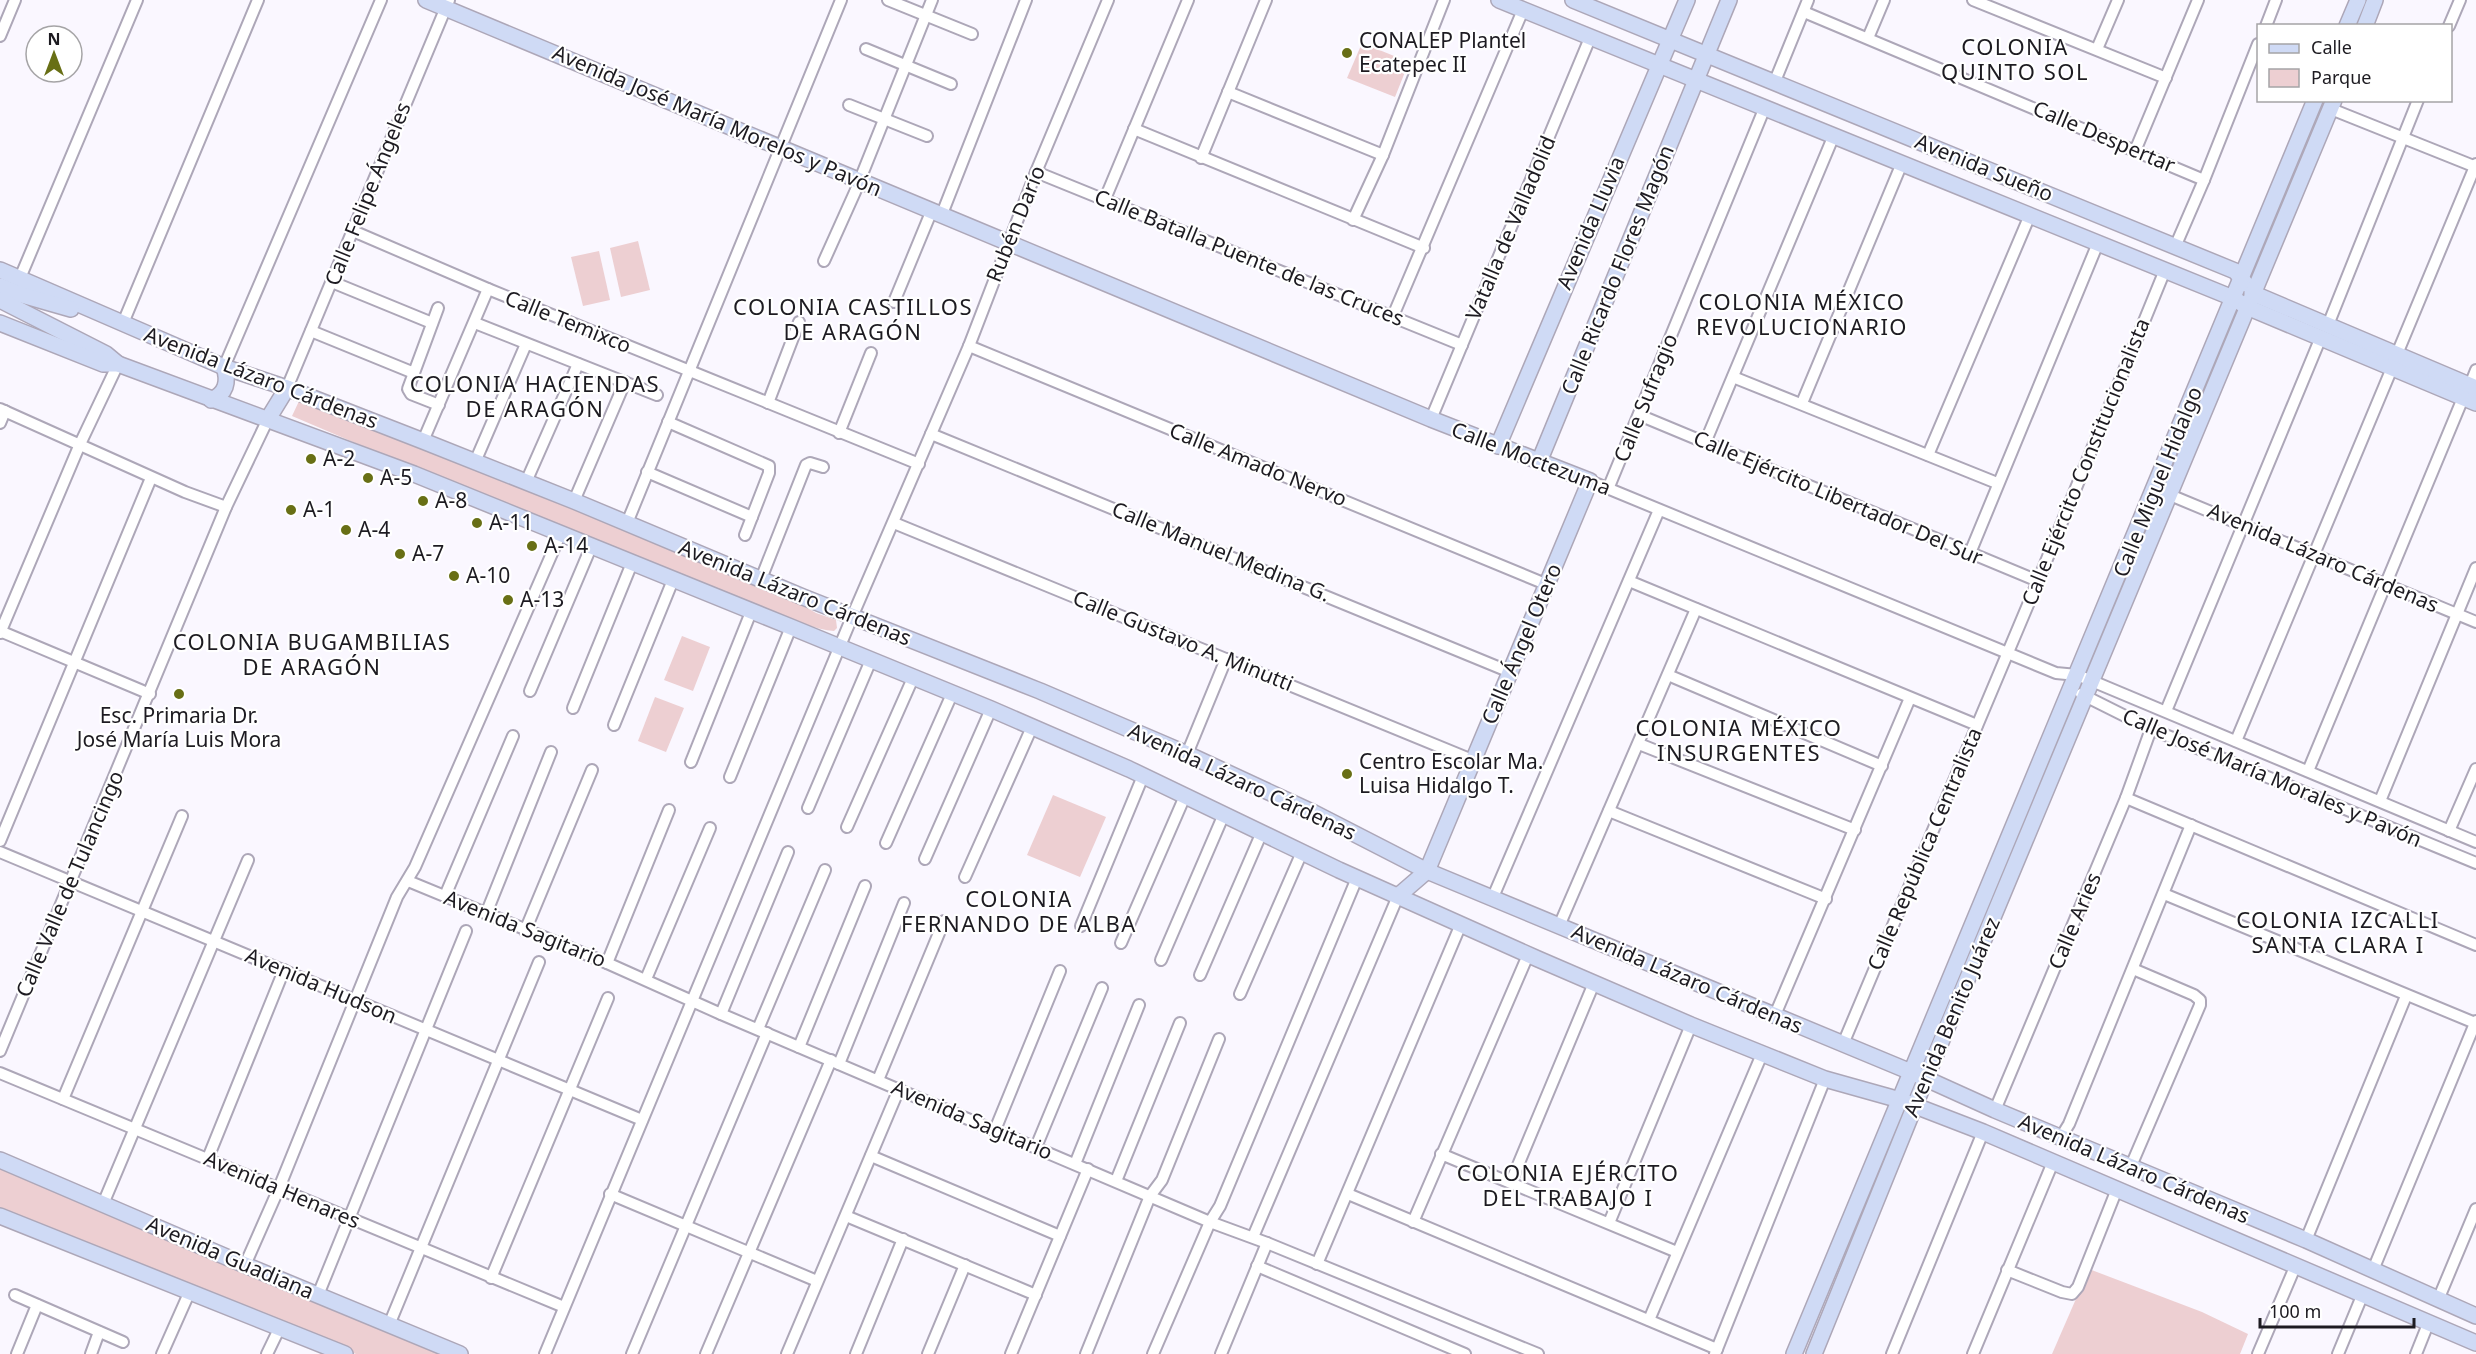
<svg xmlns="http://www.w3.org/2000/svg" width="2476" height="1354" font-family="'Noto Sans',sans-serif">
<rect width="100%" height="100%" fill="#faf7ff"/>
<g fill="#edcfd2">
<polygon points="1362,43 1409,62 1395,97 1347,78"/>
<polygon points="638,241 650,290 621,297 610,248"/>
<polygon points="599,251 610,300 583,306 571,257"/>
<path d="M 300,399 L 619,527 L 618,528 L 792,599 L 816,613 L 836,620 L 837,628 L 834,631 C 816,630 796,620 778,616 L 468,491 L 292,416 Z"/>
<polygon points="682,636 710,647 693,691 664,680"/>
<polygon points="655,697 684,708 666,752 638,741"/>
<polygon points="1053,795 1106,817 1080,877 1027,855"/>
<polygon points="0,1169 443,1354 356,1354 0,1214"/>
<polygon points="2089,1269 2202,1312 2248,1334 2240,1354 2052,1354"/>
</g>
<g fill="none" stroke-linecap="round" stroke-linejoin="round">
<g stroke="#ada7b8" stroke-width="14">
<g id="street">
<polyline points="888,0 972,34"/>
<polyline points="1973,0 2166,78"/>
<polyline points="1804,12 2204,180"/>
<polyline points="2266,26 2276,0"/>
<polyline points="2449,26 2460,0"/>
<polyline points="0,36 15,0"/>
<polyline points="1868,38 1884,0"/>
<polyline points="866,49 951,84"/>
<polyline points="2097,49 2118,0"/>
<polyline points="1775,81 1808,0"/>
<polyline points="1228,92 1383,155"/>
<polyline points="849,105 927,136"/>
<polyline points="2331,109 2476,167"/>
<polyline points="1134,129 1424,248"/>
<polyline points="2135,151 2198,0"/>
<polyline points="1201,158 1266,0"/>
<polyline points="1036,172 1462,345"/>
<polyline points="1105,199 1188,0"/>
<polyline points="942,214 1026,0"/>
<polyline points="1353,220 1383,155 1444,0"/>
<polyline points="353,231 488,289 919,464"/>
<polyline points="2175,247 2204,180 2258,44"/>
<polyline points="824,261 855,192 932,0"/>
<polyline points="20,278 137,0"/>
<polyline points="332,282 432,323"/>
<polyline points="894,302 932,210"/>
<polyline points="438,308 408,389 411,394 439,405"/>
<polyline points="1393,316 1523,10"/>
<polyline points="123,323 258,0"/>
<polyline points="475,323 657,395"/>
<polyline points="2328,325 2418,100"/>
<polyline points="311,331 414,373"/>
<polyline points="969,346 1548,585"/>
<polyline points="2397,354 2476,164"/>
<polyline points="224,367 381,0"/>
<polyline points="1733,377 1997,483"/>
<polyline points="2470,385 2476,370"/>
<polyline points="287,388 449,0"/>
<polyline points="768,403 799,322"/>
<polyline points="1802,403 1902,163"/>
<polyline points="0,409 185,492 226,507"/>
<polyline points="1639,415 2038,581"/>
<polyline points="1431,419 1590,38"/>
<polyline points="668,422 769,466 769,473 745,535"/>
<polyline points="0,423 5,411"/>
<polyline points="839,433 871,353"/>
<polyline points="931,434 1510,672"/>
<polyline points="423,441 488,289"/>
<polyline points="1705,443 1834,135"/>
<polyline points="1928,455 2030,215"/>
<polyline points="475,462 526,344"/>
<polyline points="647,472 752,517"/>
<polyline points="1590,481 2056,673 2077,675 2092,681 2476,842"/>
<polyline points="526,482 578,364"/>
<polyline points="1608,489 1765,107"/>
<polyline points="2170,495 2476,622"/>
<polyline points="574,501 625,382"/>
<polyline points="627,523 841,0"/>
<polyline points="894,523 1472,760"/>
<polyline points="1970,553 2098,243"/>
<polyline points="761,579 806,465 810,463 823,467"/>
<polyline points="1629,581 1977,725"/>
<polyline points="0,631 150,694"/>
<polyline points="0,633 80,444 118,364"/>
<polyline points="1668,675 1882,766"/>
<polyline points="530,691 591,547"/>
<polyline points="2081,694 2151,729 2476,863"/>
<polyline points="573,708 632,563"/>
<polyline points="2166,711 2321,337"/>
<polyline points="614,725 673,580"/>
<polyline points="2236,741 2392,368"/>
<polyline points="1639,744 1855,830"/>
<polyline points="1187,754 1226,659"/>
<polyline points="691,762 751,612"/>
<polyline points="2308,771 2463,398"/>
<polyline points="730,777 791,627"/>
<polyline points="2126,798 2476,945"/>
<polyline points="2380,801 2476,568"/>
<polyline points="808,808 871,660"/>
<polyline points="1609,811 1826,899"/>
<polyline points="847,827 913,678"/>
<polyline points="2449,831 2476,769"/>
<polyline points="0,841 151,478"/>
<polyline points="886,843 952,694"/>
<polyline points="0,852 642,1120"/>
<polyline points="925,859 991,709"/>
<polyline points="965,877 1032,727"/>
<polyline points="408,881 607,963 721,1014 1210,1222 1267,1243 1538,1354"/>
<polyline points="2164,894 2475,1023"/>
<polyline points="445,896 513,736"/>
<polyline points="1493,897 1659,510"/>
<polyline points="486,914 551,752"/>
<polyline points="1081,926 1143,776"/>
<polyline points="1559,926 1696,609"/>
<polyline points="525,931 592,770"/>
<polyline points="1121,943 1185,796"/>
<polyline points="1161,960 1224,814"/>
<polyline points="607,963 669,810"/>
<polyline points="1200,975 1262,832"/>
<polyline points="646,979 710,828"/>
<polyline points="1240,994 1302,852"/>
<polyline points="721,1014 788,852"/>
<polyline points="1775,1015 1910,698"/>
<polyline points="758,1029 825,870"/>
<polyline points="1843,1044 2038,581 2165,270"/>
<polyline points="799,1047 865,886"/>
<polyline points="0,1051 226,507 268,419"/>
<polyline points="839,1064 904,903"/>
<polyline points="0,1073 564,1307"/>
<polyline points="878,1080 944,921"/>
<polyline points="63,1099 182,816"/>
<polyline points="1995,1110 2126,798 2151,729"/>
<polyline points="995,1130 1060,971"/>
<polyline points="2061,1137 2069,1124 2191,825"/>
<polyline points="1036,1147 1102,988"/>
<polyline points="1441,1154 1677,1252"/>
<polyline points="871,1156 1060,1236"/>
<polyline points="208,1158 284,970"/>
<polyline points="1075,1164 1139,1005"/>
<polyline points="2131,1166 2200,1005 2200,1000 2194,995 2133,969"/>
<polyline points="1116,1181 1180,1023"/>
<polyline points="1511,1182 1594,983"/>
<polyline points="610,1194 817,1281"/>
<polyline points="1348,1194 1717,1349"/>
<polyline points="103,1204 248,860"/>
<polyline points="846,1216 1036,1295"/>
<polyline points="1413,1222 1528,955"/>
<polyline points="1609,1223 1691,1025"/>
<polyline points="1253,1237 1398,896"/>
<polyline points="2306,1240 2406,996"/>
<polyline points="1317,1264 1461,924"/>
<polyline points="245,1265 279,1188 397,897 415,867 560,535"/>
<polyline points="1257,1266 1465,1354"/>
<polyline points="2007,1270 2062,1292 2072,1294 2078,1287 2117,1189"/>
<polyline points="2373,1270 2476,1021"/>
<polyline points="491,1278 608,998"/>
<polyline points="15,1295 123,1342"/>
<polyline points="318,1295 466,931"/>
<polyline points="2438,1300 2476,1209"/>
<polyline points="1649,1320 1762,1054"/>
<polyline points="389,1325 539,962"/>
<polyline points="17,1354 37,1305"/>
<polyline points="91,1354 99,1332"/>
<polyline points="162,1354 190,1291"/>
<polyline points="267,1354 280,1327"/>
<polyline points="545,1354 852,617 969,346 1036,172 1108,0"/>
<polyline points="632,1354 767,1033"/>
<polyline points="706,1354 831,1060"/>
<polyline points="787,1354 899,1089"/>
<polyline points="856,1354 903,1239"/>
<polyline points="928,1354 965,1265"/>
<polyline points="1011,1354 1088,1169"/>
<polyline points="1086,1354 1150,1196 1162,1180 1219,1039"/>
<polyline points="1153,1354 1210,1222 1220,1206 1357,878"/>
<polyline points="1221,1354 1267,1243"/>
<polyline points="1715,1354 1825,1079"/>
<polyline points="1892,1354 1983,1132"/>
<polyline points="1973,1354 2053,1162"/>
<polyline points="2258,1354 2295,1267"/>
<polyline points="2338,1354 2362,1296"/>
<polyline points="2416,1354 2428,1324"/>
</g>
</g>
<g stroke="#ada7b8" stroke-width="18">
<g id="secondary">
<polyline points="426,0 1431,419 1590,481 1427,871 1398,896"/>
<polyline points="1499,0 2233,298 2247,307 2476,403"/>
<polyline points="1573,0 2235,271 2246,284"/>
<polyline points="2347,26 2358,0"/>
<polyline points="2365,26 2375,0"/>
<polyline points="0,270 224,367 287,388 423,441 574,501 803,597 1040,691 1187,754 1314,813 1427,871 1911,1072 1995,1110 2306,1240 2476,1316"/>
<polyline points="0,286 22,295 71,309"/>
<polyline points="2252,293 2476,388"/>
<polyline points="0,300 106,354 118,364"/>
<polyline points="0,323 103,364 118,364 414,474 791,627 991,709 1129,769 1339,870 1538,959 1691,1025 1825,1079 1900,1100 1983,1132 2476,1343"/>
<path d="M 211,400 C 226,394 229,382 224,367"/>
<polyline points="268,419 287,388"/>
<polyline points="1498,446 1687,0"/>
<polyline points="1539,462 1729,0"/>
<polyline points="0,1160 245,1265 460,1354"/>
<polyline points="0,1216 345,1354"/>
<polyline points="1794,1354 2315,100"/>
<polyline points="1814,1354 1926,1078 2334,100"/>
</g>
</g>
<use href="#street" stroke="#fff" stroke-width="10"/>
<use href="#secondary" stroke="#cfdaf5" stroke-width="15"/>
</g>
<g fill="#686f15" stroke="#fff" stroke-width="2">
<circle cx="1347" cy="53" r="6"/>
<circle cx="311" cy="459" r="6"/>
<circle cx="368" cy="478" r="6"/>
<circle cx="423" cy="501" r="6"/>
<circle cx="291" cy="510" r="6"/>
<circle cx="477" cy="523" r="6"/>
<circle cx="346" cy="530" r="6"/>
<circle cx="532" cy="546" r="6"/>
<circle cx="400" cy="554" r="6"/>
<circle cx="454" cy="576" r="6"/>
<circle cx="508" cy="600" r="6"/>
<circle cx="179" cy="694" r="6"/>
<circle cx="1347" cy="774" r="6"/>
</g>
<g text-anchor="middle" stroke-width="4.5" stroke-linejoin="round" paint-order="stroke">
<g font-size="21" fill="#1d1b21" stroke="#fff" text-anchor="start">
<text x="1359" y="48">CONALEP Plantel<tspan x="1359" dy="24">Ecatepec II</tspan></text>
<text x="323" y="466">A-2</text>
<text x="380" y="485">A-5</text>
<text x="435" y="508">A-8</text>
<text x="303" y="517">A-1</text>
<text x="489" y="530">A-11</text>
<text x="358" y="537">A-4</text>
<text x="544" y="553">A-14</text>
<text x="412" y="561">A-7</text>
<text x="466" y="583">A-10</text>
<text x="520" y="607">A-13</text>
<text x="179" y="723" text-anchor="middle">Esc. Primaria Dr.<tspan x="179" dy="24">José María Luis Mora</tspan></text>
<text x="1359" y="769">Centro Escolar Ma.<tspan x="1359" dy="24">Luisa Hidalgo T.</tspan></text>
</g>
<g font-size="21" fill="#1d1b21" stroke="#fff">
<text transform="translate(717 121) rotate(23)" y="7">Avenida José María Morelos y Pavón</text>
<text transform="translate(2104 137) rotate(23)" y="7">Calle Despertar</text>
<text transform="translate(1984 168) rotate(22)" y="7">Avenida Sueño</text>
<text transform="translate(368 194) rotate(-68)" y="7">Calle Felipe Ángeles</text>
<text transform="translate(1591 223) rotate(-67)" y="7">Avenida Lluvia</text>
<text transform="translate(1016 224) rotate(-68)" y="7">Rubén Darío</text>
<text transform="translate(1511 228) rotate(-67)" y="7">Vatalla de Valladolid</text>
<text transform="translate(1249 258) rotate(22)" y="7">Calle Batalla Puente de las Cruces</text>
<text transform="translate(1618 270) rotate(-68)" y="7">Calle Ricardo Flores Magón</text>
<text transform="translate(568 322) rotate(22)" y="7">Calle Temixco</text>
<text transform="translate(261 378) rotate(21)" y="7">Avenida Lázaro Cárdenas</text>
<text transform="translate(1646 398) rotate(-68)" y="7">Calle Sufragio</text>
<text transform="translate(1531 459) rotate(21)" y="7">Calle Moctezuma</text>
<text transform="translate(2086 462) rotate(-68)" y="7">Calle Ejército Constitucionalista</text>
<text transform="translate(1258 465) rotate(22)" y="7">Calle Amado Nervo</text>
<text transform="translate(2158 482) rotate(-68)" y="7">Calle Miguel Hidalgo</text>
<text transform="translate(1838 498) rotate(23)" y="7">Calle Ejército Libertador Del Sur</text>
<text transform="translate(1221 552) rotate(22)" y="7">Calle Manuel Medina G.</text>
<text transform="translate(2323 558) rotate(23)" y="7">Avenida Lázaro Cárdenas</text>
<text transform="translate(795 593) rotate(22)" y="7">Avenida Lázaro Cárdenas</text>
<text transform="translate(1183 641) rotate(22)" y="7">Calle Gustavo A. Minutti</text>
<text transform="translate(1522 644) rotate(-67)" y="7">Calle Ángel Otero</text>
<text transform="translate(2272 778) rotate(23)" y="7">Calle José María Morales y Pavón</text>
<text transform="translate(1242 782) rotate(25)" y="7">Avenida Lázaro Cárdenas</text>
<text transform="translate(1925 849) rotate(-67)" y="7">Calle República Centralista</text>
<text transform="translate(70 884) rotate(-67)" y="7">Calle Valle de Tulancingo</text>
<text transform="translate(2075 921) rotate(-67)" y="7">Calle Aries</text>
<text transform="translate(525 929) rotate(22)" y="7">Avenida Sagitario</text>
<text transform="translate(1687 979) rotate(23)" y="7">Avenida Lázaro Cárdenas</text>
<text transform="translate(321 986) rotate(23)" y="7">Avenida Hudson</text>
<text transform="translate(1952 1017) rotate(-67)" y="7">Avenida Benito Juárez</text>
<text transform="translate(972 1120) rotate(23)" y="7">Avenida Sagitario</text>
<text transform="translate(2134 1169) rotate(23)" y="7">Avenida Lázaro Cárdenas</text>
<text transform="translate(282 1190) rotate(23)" y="7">Avenida Henares</text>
<text transform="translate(230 1258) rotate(23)" y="7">Avenida Guadiana</text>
</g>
<g font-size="22" letter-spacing="1.5" fill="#1d1b21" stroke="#fff">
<text x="2015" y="55">COLONIA<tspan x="2015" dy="25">QUINTO SOL</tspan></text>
<text x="1802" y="310">COLONIA MÉXICO<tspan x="1802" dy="25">REVOLUCIONARIO</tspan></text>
<text x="853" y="315">COLONIA CASTILLOS<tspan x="853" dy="25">DE ARAGÓN</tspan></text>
<text x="535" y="392">COLONIA HACIENDAS<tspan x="535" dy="25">DE ARAGÓN</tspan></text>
<text x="312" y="650">COLONIA BUGAMBILIAS<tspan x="312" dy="25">DE ARAGÓN</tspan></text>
<text x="1739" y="736">COLONIA MÉXICO<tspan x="1739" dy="25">INSURGENTES</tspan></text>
<text x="1019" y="907">COLONIA<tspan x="1019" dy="25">FERNANDO DE ALBA</tspan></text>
<text x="2338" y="928">COLONIA IZCALLI<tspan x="2338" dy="25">SANTA CLARA I</tspan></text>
<text x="1568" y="1181">COLONIA EJÉRCITO<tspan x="1568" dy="25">DEL TRABAJO I</tspan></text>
</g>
</g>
<rect x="2257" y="24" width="195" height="78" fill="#ffffff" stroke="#a5a4a6" stroke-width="1.5"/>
<rect x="2269" y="44" width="30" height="9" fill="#cfdaf5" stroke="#a5a4a6" stroke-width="1.5"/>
<text x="2311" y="54" font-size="18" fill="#1d1b21">Calle</text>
<rect x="2269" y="69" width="30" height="18" fill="#edcfd2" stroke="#a5a4a6" stroke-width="1.5"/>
<text x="2311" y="84" font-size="18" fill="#1d1b21">Parque</text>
<g transform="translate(54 54)"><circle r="28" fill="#ffffff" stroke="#a5a4a6" stroke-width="1.5"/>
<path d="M0-4.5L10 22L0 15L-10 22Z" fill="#686f15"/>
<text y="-9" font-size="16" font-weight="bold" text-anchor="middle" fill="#1d1b21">N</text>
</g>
<path d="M2260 1318v9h154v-9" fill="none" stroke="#1d1b21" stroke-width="3"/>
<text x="2269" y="1318" font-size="18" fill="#1d1b21" stroke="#ffffff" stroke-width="4.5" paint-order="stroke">100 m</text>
</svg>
